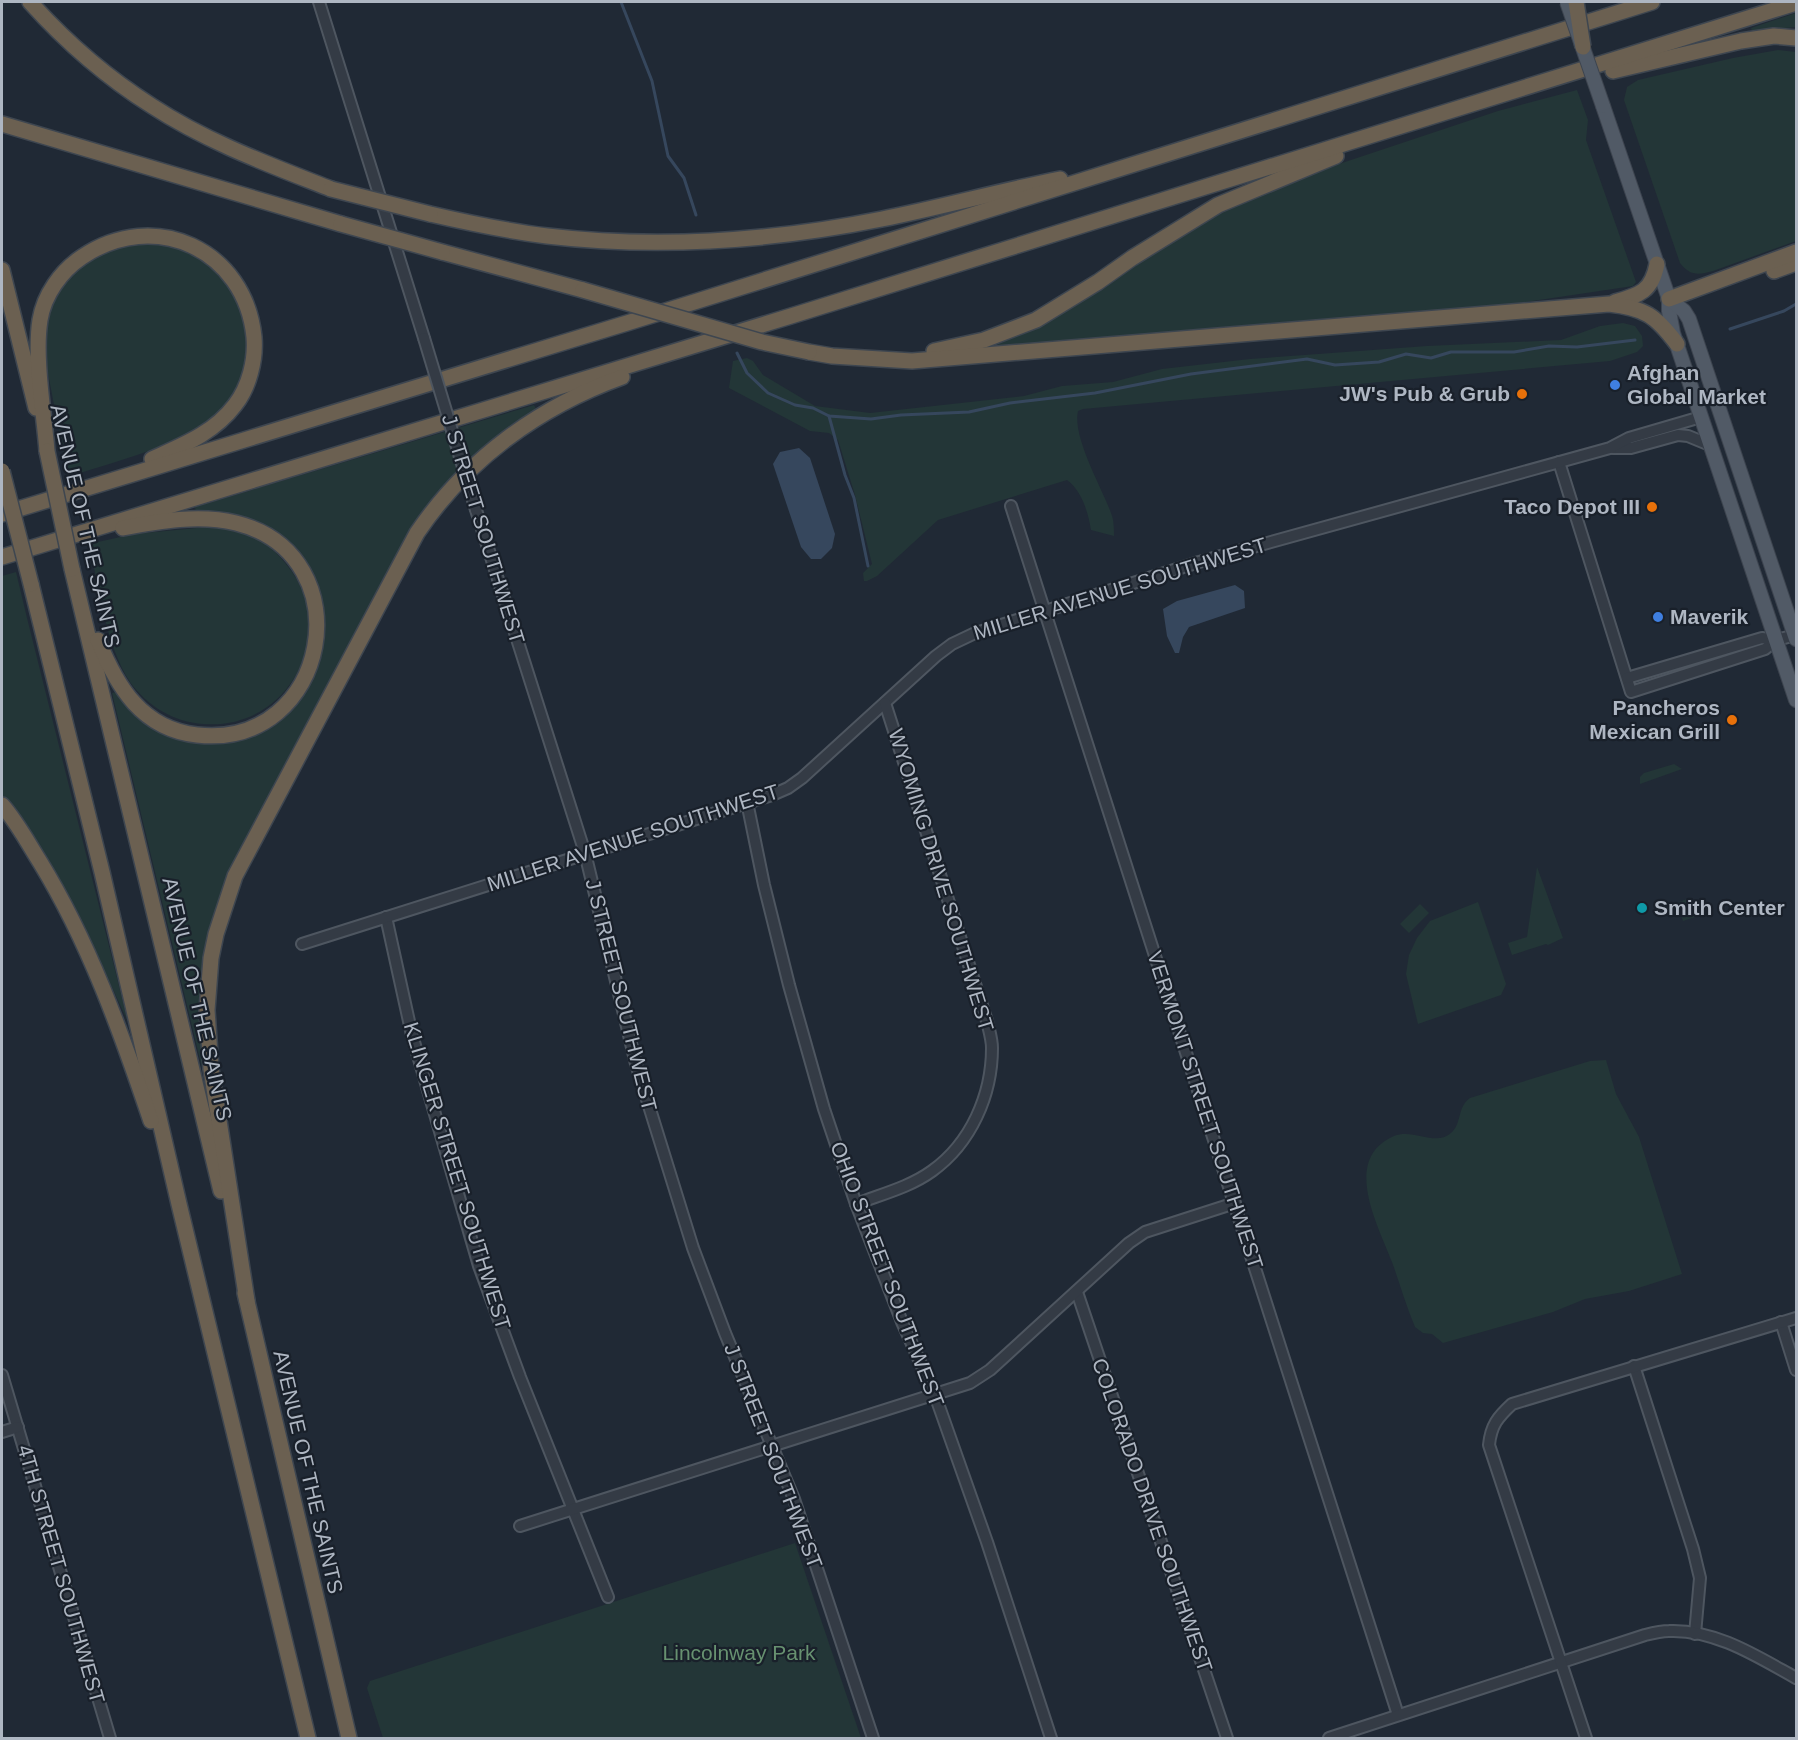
<svg xmlns="http://www.w3.org/2000/svg" width="1798" height="1740" font-family="Arial,sans-serif">
<rect width="100%" height="100%" fill="#202935"/>
<g fill="#233637">
<polygon points="1796,13 1796,27 1752,31 1751,28"/>
<path d="M 1778,50 L 1796,52 L 1796,241 L 1713,271 C 1698,275 1690,276 1680,263 L 1624,100 L 1627,87 L 1638,80 L 1733,58 Z"/>
<polygon points="1577,90 1588,120 1586,140 1636,282 1633,286 1519,303 1010,347 994,346 1051,319 1200,223 1253,196 1297,178 1498,111"/>
<path d="M 131,242 C 144,242 164,240 176,245 C 186,249 208,259 216,267 C 230,282 245,310 248,331 C 252,359 238,395 218,414 C 188,444 109,463 68,477 L 44,353 L 46,324 L 55,298 L 69,276 L 92,256 Z"/>
<path d="M 1623,323 L 1635,326 L 1642,336 L 1643,346 L 1637,352 L 1610,361 L 1083,409 L 1078,411 C 1072,437 1102,488 1111,513 C 1114,520 1114,529 1114,536 L 1091,530 C 1088,512 1082,491 1067,480 L 938,520 L 877,576 L 867,581 L 864,581 L 863,573 L 872,564 L 855,495 L 838,440 L 829,433 L 810,431 L 729,388 L 733,361 L 747,358 L 753,361 L 763,375 L 815,406 L 870,413 L 1024,396 L 1062,386 L 1113,382 L 1162,369 L 1250,359 L 1427,346 L 1561,340 L 1600,326 Z"/>
<path d="M 534,405 L 536,409 C 485,439 454,474 418,519 L 225,887 L 206,1071 L 203,1072 L 112,693 L 116,692 C 134,717 148,721 174,732 C 203,745 224,744 253,733 C 337,701 350,586 277,535 C 266,527 254,519 241,516 C 226,512 211,512 196,512 L 195,507 Z"/>
<path d="M 207,527 C 219,528 231,529 243,532 C 260,538 275,550 286,564 C 342,631 289,731 203,724 C 174,722 147,706 130,682 C 106,646 99,587 89,544 L 134,534 Z"/>
<path d="M 16,572 L 27,618 L 128,1022 C 92,943 56,865 2,796 L 2,576 Z"/>
<polygon points="1674,764 1682,769 1640,784 1640,777 1644,773"/>
<polygon points="1537,867 1563,938 1548,945 1546,944 1512,955 1508,943 1527,937"/>
<polygon points="1690,898 1692,899 1698,916 1683,921 1676,903"/>
<polygon points="1478,902 1506,984 1501,995 1418,1024 1406,974 1409,955 1417,938 1430,921"/>
<polygon points="1420,904 1429,913 1409,933 1400,924"/>
<path d="M 1606,1060 L 1616,1094 L 1639,1137 L 1682,1274 L 1629,1291 L 1585,1299 L 1553,1312 L 1443,1343 L 1432,1334 L 1423,1333 L 1415,1327 C 1406,1306 1400,1284 1392,1262 C 1378,1225 1341,1159 1394,1136 C 1414,1128 1435,1147 1451,1133 C 1462,1124 1457,1107 1470,1098 L 1590,1061 Z"/>
<polygon points="795,1543 861,1738 383,1738 367,1688 370,1681"/>
</g>
<g fill="#36475d">
<polygon points="799,448 810,458 835,534 832,548 821,559 811,559 801,547 773,464 780,452"/>
<polygon points="1235,585 1244,591 1245,608 1189,627 1183,637 1179,653 1175,653 1167,636 1163,609 1177,601"/>
</g>
<g fill="none" stroke-linecap="round" stroke-linejoin="round">
<g stroke="#36475d" stroke-width="3">
<polyline points="621,2 652,81 668,156 684,178 696,215"/>
<polyline points="1730,329 1784,311 1796,304"/>
<polyline points="737,353 747,373 768,393 795,405 813,408 829,416 871,419 901,415 969,412 1010,403 1095,393 1191,374 1307,359 1335,365 1379,362 1406,354 1431,358 1451,352 1514,352 1549,346 1577,347 1635,340"/>
<polyline points="829,416 845,475 854,498 868,566"/>
</g>
<g stroke="#4e5660" stroke-width="14">
<g id="minor">
<polyline points="319,2 424,338"/>
<polyline points="1613,448 1631,448 1678,435 1688,436 1710,445"/>
<polyline points="1559,462 1631,692 1765,649 1776,640 1796,635"/>
<polyline points="1011,506 1398,1715"/>
<polyline points="476,510 585,853 636,1064 693,1248 725,1333 794,1499 873,1738"/>
<polyline points="1627,678 1762,638 1776,640"/>
<polyline points="747,802 764,885 789,985 824,1109 856,1204 902,1322 935,1395 987,1542 1051,1738"/>
<polyline points="386,917 412,1035 479,1266 520,1377 608,1597"/>
<polyline points="302,944 772,795 788,788 802,778 936,656 952,644 973,634 1199,562 1610,448 1629,438 1701,417"/>
<path d="M 856,1204 C 882,1194 910,1187 932,1171 C 971,1143 992,1095 992,1048 C 992,1039 989,1030 987,1021 L 885,703"/>
<polyline points="1077,1292 1227,1738"/>
<polyline points="1781,1322 1796,1370"/>
<polyline points="1634,1366 1693,1549 1700,1578 1695,1634"/>
<polyline points="2,1375 110,1738"/>
<polyline points="2,1432 18,1427"/>
<polyline points="520,1526 970,1383 990,1370 1129,1243 1145,1232 1235,1203"/>
<path d="M 1329,1738 L 1645,1635 C 1653,1633 1661,1631 1669,1631 C 1715,1629 1758,1657 1796,1678"/>
<path d="M 1586,1738 L 1489,1445 C 1491,1425 1498,1417 1512,1404 L 1796,1318"/>
</g>
</g>
<g stroke="#3d444f" stroke-width="16">
<g id="major">
<polyline points="1603,106 1669,299 1669,311 1673,333 1796,700"/>
<polyline points="1669,299 1684,311 1689,319 1796,639"/>
</g>
</g>
<g stroke="#3e4650" stroke-width="18">
<g id="highway">
<path d="M 30,2 C 66,42 106,77 152,106 C 207,142 270,165 331,189"/>
<polyline points="1613,71 1741,41 1774,36 1796,38"/>
<polyline points="2,124 341,224"/>
<path d="M 430,214 C 469,223 507,231 547,236 C 658,249 772,241 882,219 C 942,207 1000,191 1060,179"/>
<polyline points="442,252 583,290"/>
<polyline points="2,270 36,408"/>
<polyline points="1774,271 1796,263"/>
<polyline points="1669,299 1796,252"/>
<path d="M 1615,302 C 1640,295 1652,291 1657,264"/>
<polyline points="934,351 984,340 1036,320 1098,282 1132,258 1218,205 1336,156"/>
<path d="M 809,352 L 832,356 L 912,361 L 1609,304 C 1645,308 1656,316 1677,344"/>
<path d="M 47,451 C 44,413 34,357 40,320 C 44,295 61,271 82,257 C 154,208 245,249 254,337 C 256,360 249,387 235,405 C 214,433 183,445 152,459"/>
<polyline points="2,514 627,323 1652,2"/>
<polyline points="2,557 791,316 1796,3"/>
<polyline points="72,569 221,1191"/>
<polyline points="31,584 102,872 179,1204 308,1738"/>
<path d="M 98,640 C 117,687 142,729 197,735 C 330,750 365,555 236,523 C 200,514 159,521 123,528"/>
<path d="M 2,805 C 17,822 28,843 40,862 C 89,942 121,1032 151,1121"/>
<polyline points="245,1293 349,1738"/>
<path d="M 247,1301 L 211,1069 L 207,1010 L 211,958 L 216,934 L 235,876 L 417,533 C 467,459 539,407 622,377"/>
</g>
</g>
<use href="#minor" stroke="#343b45" stroke-width="10"/>
<use href="#major" stroke="#515a66" stroke-width="14"/>
<use href="#highway" stroke="#6b6051" stroke-width="15"/>
<g stroke="#4e5660" stroke-width="14" stroke-linecap="butt">
<polyline id="minor-bridge" points="424,338 476,510"/>
</g>
<g stroke="#3d444f" stroke-width="16" stroke-linecap="butt">
<polyline id="major-bridge" points="1567,2 1603,106"/>
</g>
<g stroke="#3e4650" stroke-width="18" stroke-linecap="butt">
<g id="highway-bridge">
<polyline points="1576,2 1583,47"/>
<polyline points="331,189 430,214"/>
<polyline points="341,224 442,252"/>
<polyline points="583,290 762,342 809,352"/>
<polyline points="47,451 72,569"/>
<polyline points="2,471 31,584"/>
</g>
</g>
<use href="#minor-bridge" stroke="#343b45" stroke-width="10"/>
<use href="#major-bridge" stroke="#515a66" stroke-width="14"/>
<use href="#highway-bridge" stroke="#6b6051" stroke-width="15"/>
</g>
<g fill="#3f7fe0" stroke="#19202a" stroke-width="2">
<circle cx="1615" cy="385" r="6"/>
<circle cx="1658" cy="617" r="6"/>
</g>
<g fill="#e8710a" stroke="#19202a" stroke-width="2">
<circle cx="1522" cy="394" r="6"/>
<circle cx="1652" cy="507" r="6"/>
<circle cx="1732" cy="720" r="6"/>
</g>
<circle fill="#0f9aa8" stroke="#19202a" stroke-width="2" cx="1642" cy="908" r="6"/>
<g text-anchor="middle" stroke-width="4.5" stroke-linejoin="round" paint-order="stroke">
<g font-size="21" font-weight="bold" fill="#aeb6c2" stroke="#19202a" text-anchor="start">
<text x="1627" y="380">Afghan<tspan x="1627" dy="24">Global Market</tspan></text>
<text x="1510" y="401" text-anchor="end">JW's Pub &amp; Grub</text>
<text x="1640" y="514" text-anchor="end">Taco Depot III</text>
<text x="1670" y="624">Maverik</text>
<text x="1720" y="715" text-anchor="end">Pancheros<tspan x="1720" dy="24">Mexican Grill</tspan></text>
<text x="1654" y="915">Smith Center</text>
</g>
<g font-size="21" fill="#aeb6c2" stroke="#19202a">
<text transform="translate(85 526) rotate(77)" y="7">AVENUE OF THE SAINTS</text>
<text transform="translate(483 529) rotate(73)" y="7">J STREET SOUTHWEST</text>
<text transform="translate(1120 589) rotate(-17)" y="7">MILLER AVENUE SOUTHWEST</text>
<text transform="translate(633 838) rotate(-18)" y="7">MILLER AVENUE SOUTHWEST</text>
<text transform="translate(941 880) rotate(73)" y="7">WYOMING DRIVE SOUTHWEST</text>
<text transform="translate(621 995) rotate(76)" y="7">J STREET SOUTHWEST</text>
<text transform="translate(197 999) rotate(77)" y="7">AVENUE OF THE SAINTS</text>
<text transform="translate(1205 1110) rotate(72)" y="7">VERMONT STREET SOUTHWEST</text>
<text transform="translate(457 1176) rotate(73)" y="7">KLINGER STREET SOUTHWEST</text>
<text transform="translate(887 1274) rotate(69)" y="7">OHIO STREET SOUTHWEST</text>
<text transform="translate(773 1456) rotate(69)" y="7">J STREET SOUTHWEST</text>
<text transform="translate(308 1472) rotate(77)" y="7">AVENUE OF THE SAINTS</text>
<text transform="translate(1152 1515) rotate(71)" y="7">COLORADO DRIVE SOUTHWEST</text>
<text transform="translate(61 1574) rotate(74)" y="7">4TH STREET SOUTHWEST</text>
</g>
<g font-size="21" fill="#679170" stroke="#19202a">
<text x="739" y="1660">Lincolnway Park</text>
</g>
</g>
<rect width="1798" height="1740" fill="none" stroke="#aeb6c2" stroke-width="6"/>
</svg>
